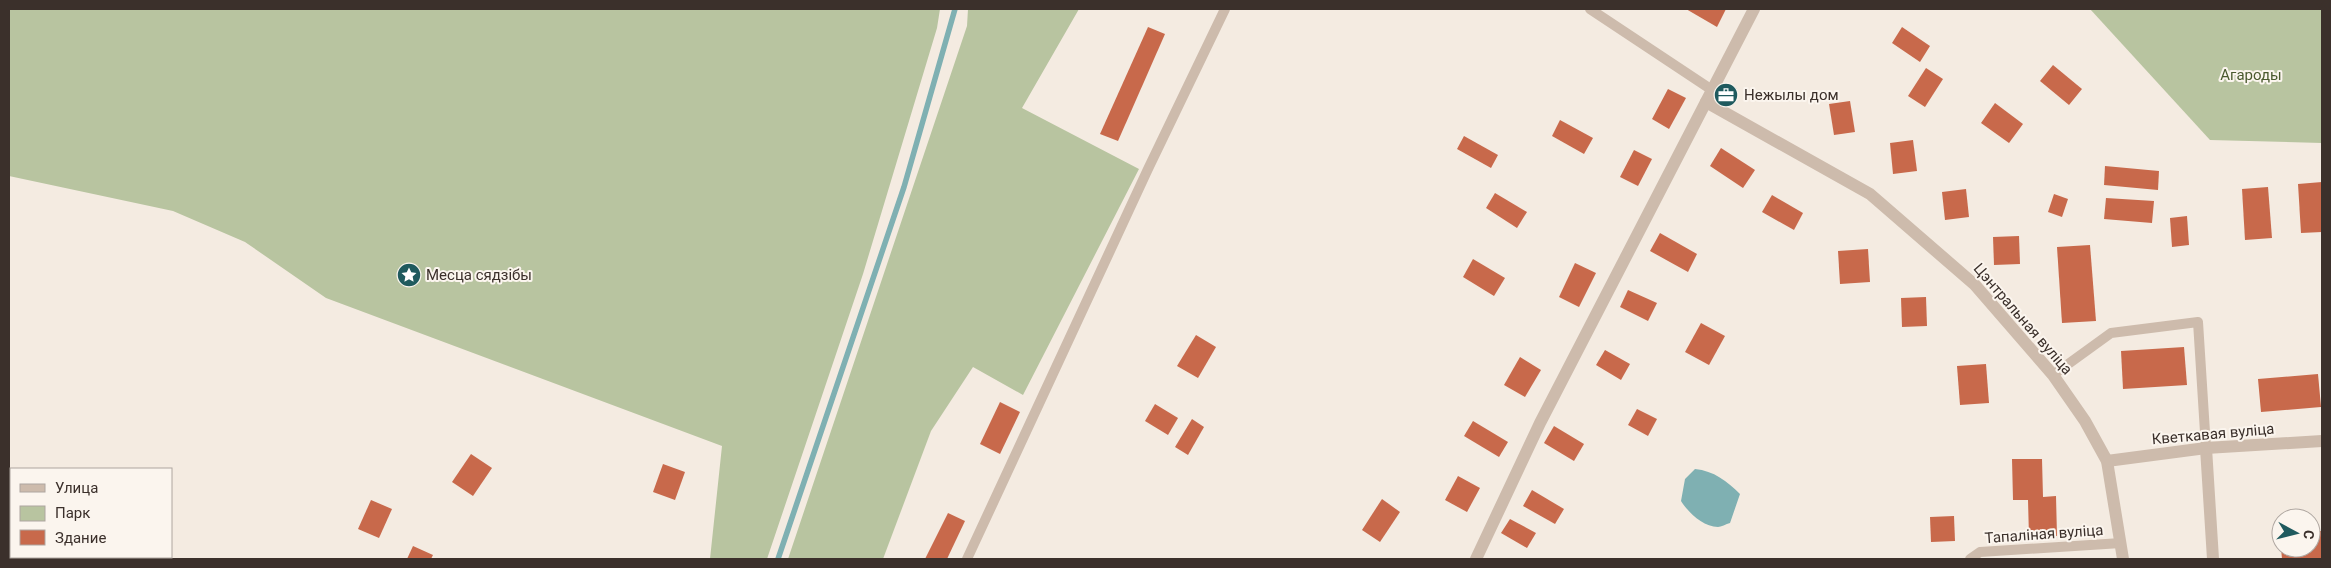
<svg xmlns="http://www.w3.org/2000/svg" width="2331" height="568" font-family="Roboto,sans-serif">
<rect width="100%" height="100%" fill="#f4ebe1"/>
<g fill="#b8c4a0">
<polygon points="9,9 940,9 937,28 863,274 767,559 710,559 722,446 326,298 245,242 173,211 9,176"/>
<polygon points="968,9 1079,9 1022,108 1139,169 1023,395 973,367 931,431 883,559 788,559 967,26"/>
<polygon points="2090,9 2322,9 2322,143 2210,140"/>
</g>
<path fill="#7fb0b2" d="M 1695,469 C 1714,471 1727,481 1740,494 L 1730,523 C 1726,524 1721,527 1718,527 C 1703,527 1688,512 1681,501 L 1685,479 Z"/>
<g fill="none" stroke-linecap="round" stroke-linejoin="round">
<polyline stroke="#7fb0b2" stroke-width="5.5" points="778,559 904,187 955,9"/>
</g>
<g fill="#c8694b">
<polygon points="1686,9 1726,9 1717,27"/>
<polygon points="1148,27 1165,34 1118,141 1100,134"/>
<polygon points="1902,27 1930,46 1920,62 1892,43"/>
<polygon points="2053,65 2082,89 2069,105 2040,81"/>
<polygon points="1926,68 1943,79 1925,107 1908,96"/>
<polygon points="1668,89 1686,98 1669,129 1652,119"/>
<polygon points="1850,101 1855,132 1834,135 1829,104"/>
<polygon points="1995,103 2023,124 2009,143 1981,123"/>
<polygon points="1560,120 1593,138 1584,154 1552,136"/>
<polygon points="1464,136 1498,155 1491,168 1457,149"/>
<polygon points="1913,140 1917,171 1893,174 1890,143"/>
<polygon points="1721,148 1755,170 1743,188 1710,166"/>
<polygon points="1634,150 1652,159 1638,186 1620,177"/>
<polygon points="2105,166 2159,171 2158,190 2104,185"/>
<polygon points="2322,182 2322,232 2301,233 2298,184"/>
<polygon points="2268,187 2272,238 2245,240 2242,189"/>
<polygon points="1966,189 1969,217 1945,220 1942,192"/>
<polygon points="1495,193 1527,212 1517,228 1486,208"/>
<polygon points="2054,194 2068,199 2062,217 2048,212"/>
<polygon points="1772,195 1803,213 1794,230 1762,212"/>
<polygon points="2106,198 2154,201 2152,223 2104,219"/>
<polygon points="2187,216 2189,245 2172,247 2170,218"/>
<polygon points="1660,233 1697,254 1688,272 1650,251"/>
<polygon points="2019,236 2020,264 1994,265 1993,237"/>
<polygon points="2090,245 2096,321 2062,323 2057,247"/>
<polygon points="1868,249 1870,282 1840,284 1838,251"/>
<polygon points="1473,259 1505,278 1494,296 1463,277"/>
<polygon points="1575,263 1596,273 1579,307 1559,297"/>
<polygon points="1628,290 1657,303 1648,321 1620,307"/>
<polygon points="1926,297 1927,326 1902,327 1901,298"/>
<polygon points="1701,323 1725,336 1709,365 1685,352"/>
<polygon points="1196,335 1216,347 1198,378 1177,366"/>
<polygon points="2184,347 2187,385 2123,389 2121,351"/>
<polygon points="1605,350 1630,364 1621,380 1596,365"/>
<polygon points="1520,357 1541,370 1525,397 1504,385"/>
<polygon points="1986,364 1989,403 1960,405 1957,366"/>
<polygon points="2318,374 2321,407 2261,412 2258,379"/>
<polygon points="1000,402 1020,412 1000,454 980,444"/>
<polygon points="1155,404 1178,418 1168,435 1145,421"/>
<polygon points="1637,409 1657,419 1648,436 1628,425"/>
<polygon points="1192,419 1204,427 1188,455 1175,447"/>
<polygon points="1473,421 1508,442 1499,457 1464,436"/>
<polygon points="1554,426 1584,444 1574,461 1544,443"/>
<polygon points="471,454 492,468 473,496 452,482"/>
<polygon points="2012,459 2042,459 2043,497 2056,496 2057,536 2029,537 2028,500 2013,500"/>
<polygon points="663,464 685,472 675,500 653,492"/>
<polygon points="1458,476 1480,488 1467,512 1445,500"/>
<polygon points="1532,490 1564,509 1555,524 1523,506"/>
<polygon points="1382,499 1400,512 1380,542 1362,530"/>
<polygon points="371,500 392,509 379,538 358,529"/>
<polygon points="948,513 965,521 947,559 925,559"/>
<polygon points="1954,516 1955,541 1931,542 1930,517"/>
<polygon points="1510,519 1536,533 1527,548 1501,533"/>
<polygon points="2311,531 2322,531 2322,559 2282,559 2281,548 2311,548"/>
<polygon points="413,546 433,555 431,559 407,559"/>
</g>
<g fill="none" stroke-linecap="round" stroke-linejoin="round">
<g stroke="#cdbbac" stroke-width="10">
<polyline points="1590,9 1712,90"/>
<polyline points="2053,375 2111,333 2198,322 2206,448"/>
<polyline points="967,559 1148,169 1225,9"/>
<polyline points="1970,559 1980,552 2121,543"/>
</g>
<g stroke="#cdbbac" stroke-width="12">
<polyline points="1706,102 1870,194 1975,285 2053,375 2085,421 2107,461 2123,559"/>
<polyline points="2206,448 2213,559"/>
<polyline points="2107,461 2206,448 2322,441"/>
<polyline points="1476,559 1540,423 1754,9"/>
</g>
</g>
<defs>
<g id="office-disc" transform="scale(1.25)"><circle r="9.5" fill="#1f5a5e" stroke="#fbf5ee"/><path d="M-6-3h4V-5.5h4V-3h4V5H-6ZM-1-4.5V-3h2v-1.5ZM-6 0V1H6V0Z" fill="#fff"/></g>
<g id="sight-disc" transform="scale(1.25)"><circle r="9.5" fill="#1f5a5e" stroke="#fbf5ee"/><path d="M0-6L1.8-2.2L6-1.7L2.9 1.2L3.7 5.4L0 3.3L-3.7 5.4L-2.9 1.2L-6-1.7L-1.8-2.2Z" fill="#fff"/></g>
</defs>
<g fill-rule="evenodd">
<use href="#office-disc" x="1726" y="95"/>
<use href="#sight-disc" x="409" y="275"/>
</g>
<g text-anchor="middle" stroke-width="4" stroke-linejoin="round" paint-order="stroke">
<g font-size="15" fill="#4a5a2e" stroke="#fbf5ee">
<text x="2251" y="80">Агароды</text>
</g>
<g font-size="15" fill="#3b302b" stroke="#fbf5ee" text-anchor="start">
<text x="1744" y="100">Нежылы дом</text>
<text x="426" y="280">Месца сядзібы</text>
</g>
<g font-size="15" fill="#3b302b" stroke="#fbf5ee">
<text transform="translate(2023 319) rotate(49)" y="5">Цэнтральная вуліца</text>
<text transform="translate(2213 434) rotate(-5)" y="5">Кветкавая вуліца</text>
<text transform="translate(2044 534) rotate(-4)" y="5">Тапаліная вуліца</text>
</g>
</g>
<rect width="2331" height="568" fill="none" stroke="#3b302b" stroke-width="20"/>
<rect x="10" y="468" width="162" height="90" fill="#fbf5ee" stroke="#aea6a0"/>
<rect x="20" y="484" width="25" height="8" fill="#cdbbac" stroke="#aea6a0"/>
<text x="55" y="493" font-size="15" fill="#3b302b">Улица</text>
<rect x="20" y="506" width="25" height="15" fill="#b8c4a0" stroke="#aea6a0"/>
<text x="55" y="518" font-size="15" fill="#3b302b">Парк</text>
<rect x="20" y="530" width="25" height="15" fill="#c8694b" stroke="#aea6a0"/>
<text x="55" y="543" font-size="15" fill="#3b302b">Здание</text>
<g transform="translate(2296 533) rotate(97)"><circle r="24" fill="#fbf5ee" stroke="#aea6a0"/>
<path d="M0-4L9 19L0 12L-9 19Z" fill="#1f5a5e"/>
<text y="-8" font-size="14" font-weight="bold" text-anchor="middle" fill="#3b302b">С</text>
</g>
</svg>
